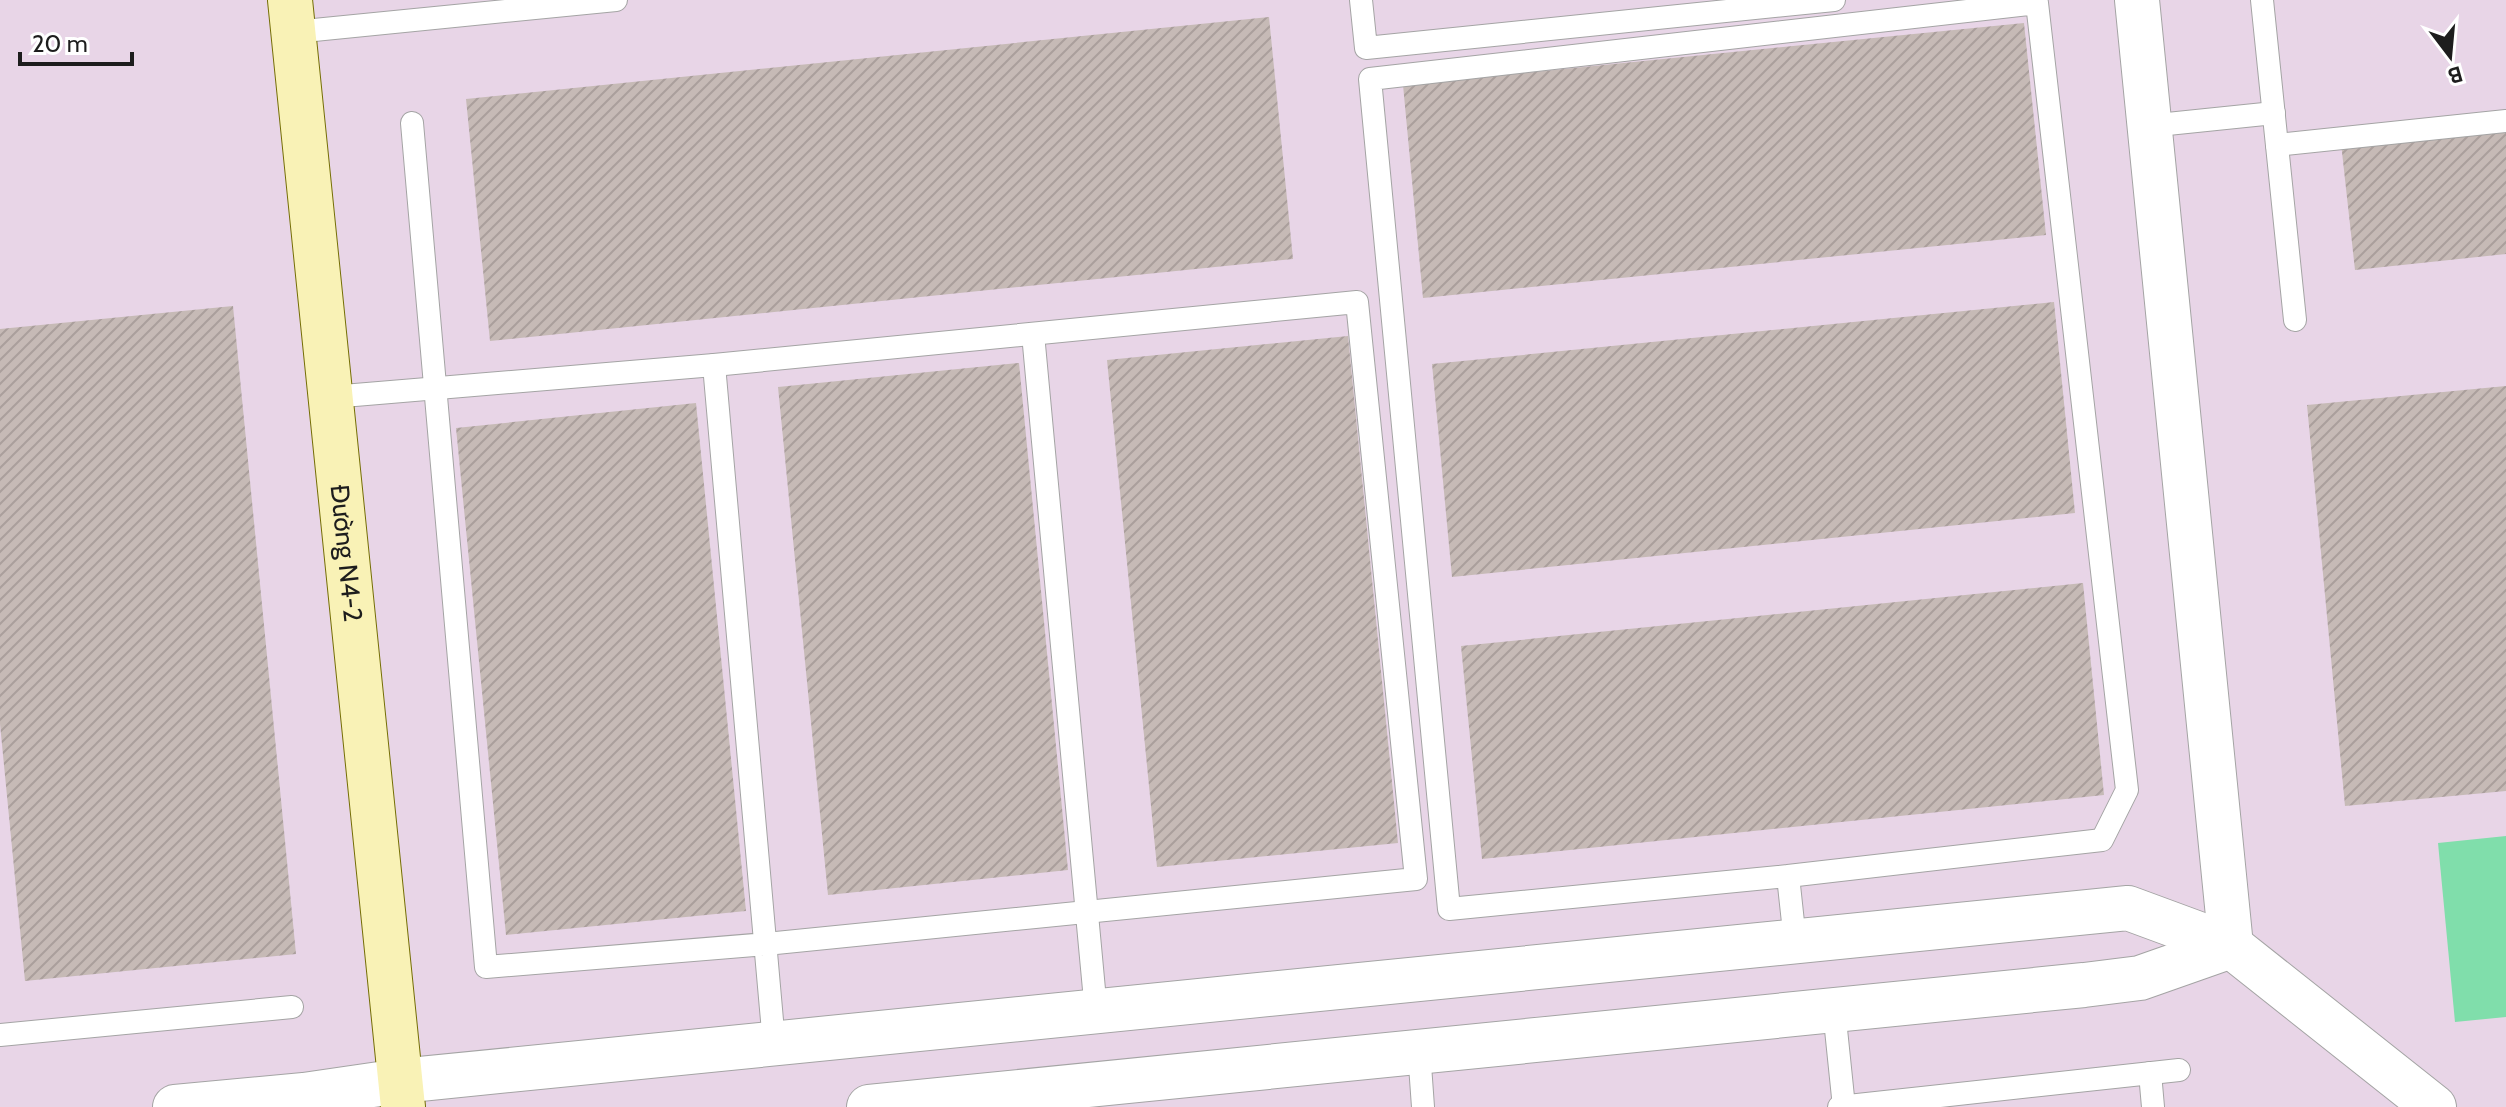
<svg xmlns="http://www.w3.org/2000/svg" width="2506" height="1107" font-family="Cabin,sans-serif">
<defs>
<pattern id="building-hatch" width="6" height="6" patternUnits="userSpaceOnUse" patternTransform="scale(2)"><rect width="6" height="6" fill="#c6bab6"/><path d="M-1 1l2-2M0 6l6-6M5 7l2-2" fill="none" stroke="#aa9f9c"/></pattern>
</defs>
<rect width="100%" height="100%" fill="#eee9e3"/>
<rect fill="#e8d5e7" x="0" y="0" width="2506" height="1107"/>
<polygon fill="#80deab" points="2506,836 2506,1017 2455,1022 2438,843"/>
<g fill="url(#building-hatch)">
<polygon points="1269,17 1293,259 490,341 466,99"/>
<polygon points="2024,23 2046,235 1423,298 1403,85"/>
<polygon points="2506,126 2506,254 2355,270 2341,143"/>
<polygon points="2054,302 2075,513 1452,577 1432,364"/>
<polygon points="233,306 296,954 25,981 0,724 0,329"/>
<polygon points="1348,336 1398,843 1157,867 1107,360"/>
<polygon points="1019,363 1068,870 828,895 778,387"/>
<polygon points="2506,386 2506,791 2345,806 2307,405"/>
<polygon points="696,403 746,911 506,935 456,428"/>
<polygon points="2083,583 2104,795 1482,859 1461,646"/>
</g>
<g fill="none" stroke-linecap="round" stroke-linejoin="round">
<g stroke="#a4a4a4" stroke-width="24">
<g id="service">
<polyline points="1361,0 1366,48 1834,0"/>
<polyline points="2262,0 2295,320"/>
<polyline points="294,32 616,0"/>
<polyline points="412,123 486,967 766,944 1416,879 1357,302 714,365 774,1043"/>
<polyline points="2148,126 2274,113"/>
<polyline points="2277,145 2506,121"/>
<polyline points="1033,334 1096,1011"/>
<polyline points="331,397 714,365"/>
<polyline points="1788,876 1449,909 1370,79 2037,3 2127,790 2102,840 1788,876 1795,941"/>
<polyline points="1834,1010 1844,1107"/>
<polyline points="0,1035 292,1007"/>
<polyline points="1419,1051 1423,1107"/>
<polyline points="2150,1073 2153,1107"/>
<polyline points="1839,1107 2179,1070"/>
</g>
</g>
<g stroke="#a4a4a4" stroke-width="46">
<g id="tertiary">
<polyline points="2137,0 2231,946"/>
<polyline points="175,1107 304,1095 400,1081 2128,908 2231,946 2434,1107"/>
<polyline points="869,1107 2084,985 2140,978 2231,946"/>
</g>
</g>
<g stroke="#746e05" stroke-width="46">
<g id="secondary">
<path id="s1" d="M 290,0 L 403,1107"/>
</g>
</g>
<use href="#service" stroke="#fff" stroke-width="22"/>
<use href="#tertiary" stroke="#fff" stroke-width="44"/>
<use href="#secondary" stroke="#f9f2b6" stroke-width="44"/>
</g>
<g text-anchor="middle" stroke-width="6" stroke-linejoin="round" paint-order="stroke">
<g font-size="26" fill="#1d1d1d" stroke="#fff">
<text dy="9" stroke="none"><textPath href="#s1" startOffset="556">Đường N4-2</textPath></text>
</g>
</g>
<g transform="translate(2450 56) rotate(164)" stroke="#ffffff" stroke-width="6" paint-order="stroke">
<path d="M0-6L14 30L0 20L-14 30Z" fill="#1d1d1d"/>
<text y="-12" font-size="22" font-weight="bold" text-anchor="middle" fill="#1d1d1d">B</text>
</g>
<path d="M20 52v12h112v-12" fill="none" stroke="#1d1d1d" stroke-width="4"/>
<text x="32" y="52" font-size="24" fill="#1d1d1d" stroke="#ffffff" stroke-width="6" paint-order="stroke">20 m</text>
</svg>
